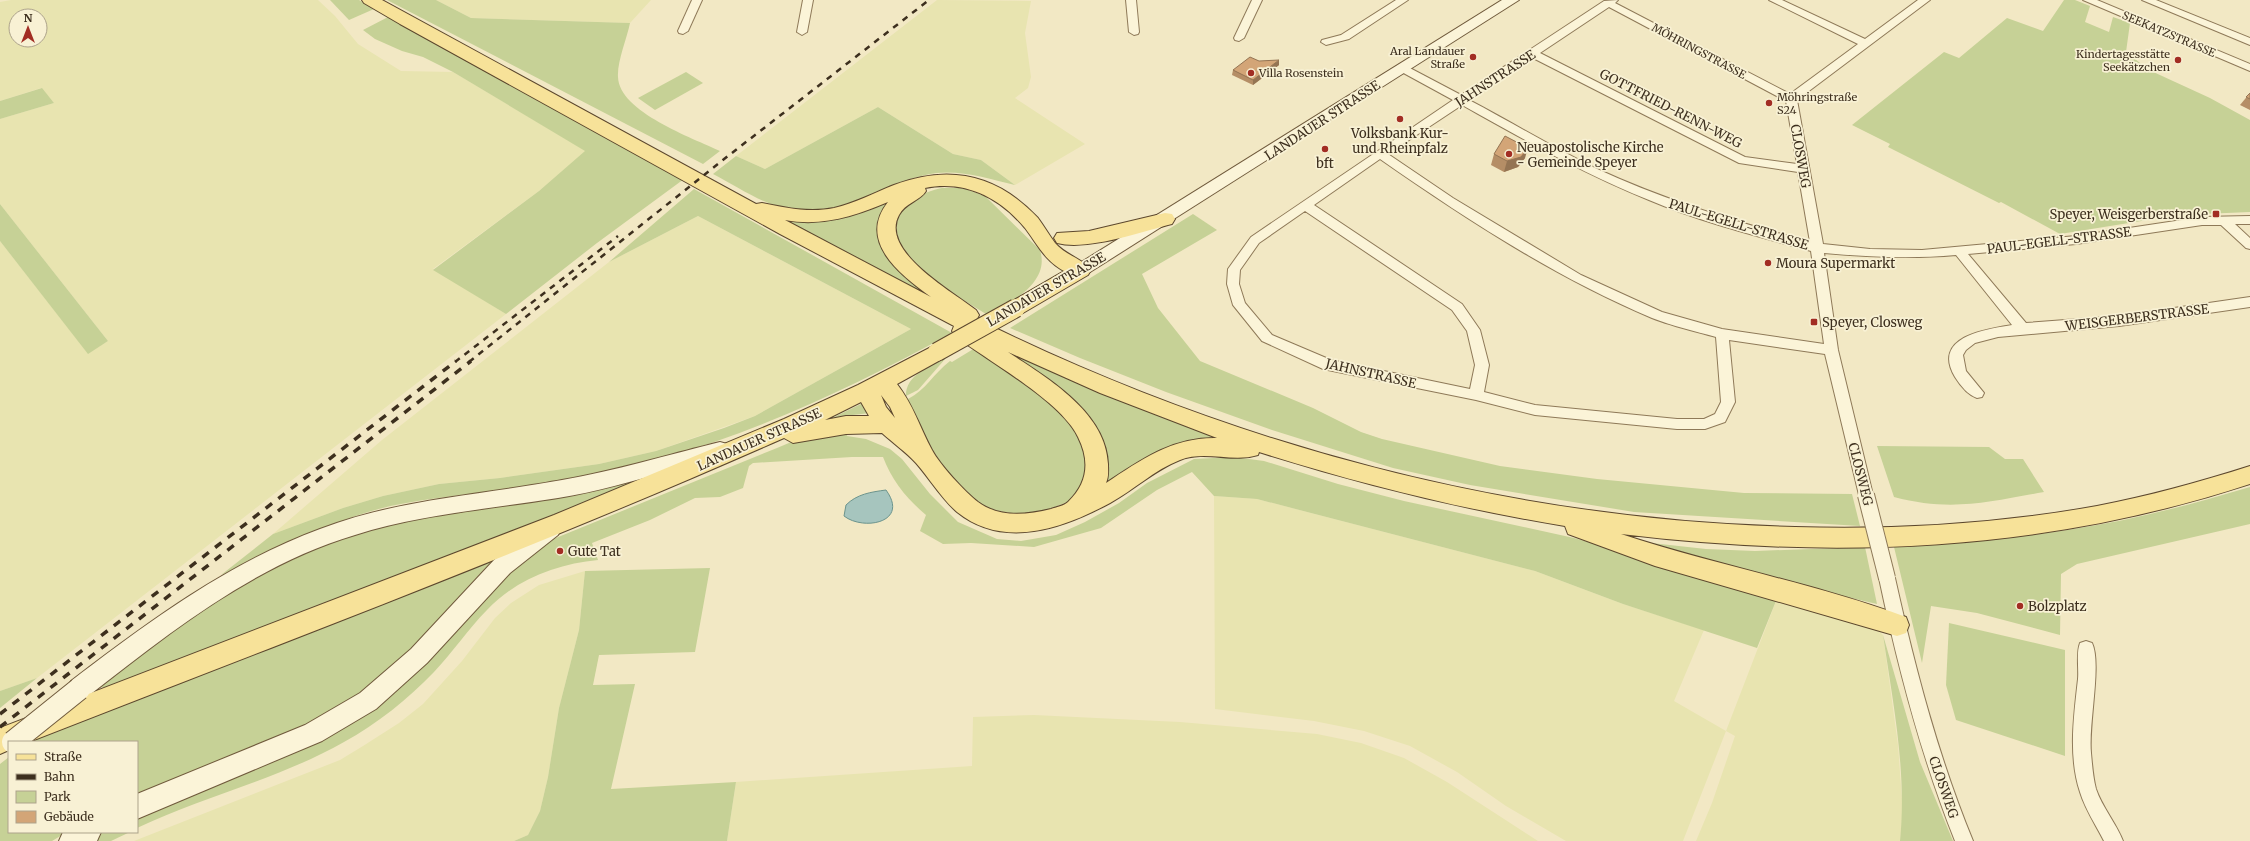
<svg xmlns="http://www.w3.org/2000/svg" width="2250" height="841" font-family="Merriweather,serif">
<rect width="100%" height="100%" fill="#f2e8c4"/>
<g fill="#e8e4b0" fill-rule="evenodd">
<path d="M 11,0 L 318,0 L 335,16 L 358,44 L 401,71 L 453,72 L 586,151 L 539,191 L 433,269 L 506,314 L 37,678 L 0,691 L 0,241 L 88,353 L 108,341 L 0,204 L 0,119 L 54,103 L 41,88 L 0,101 L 0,2 ZM 16,16 L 40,16 L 40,40 L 16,40 Z"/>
<polygon points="436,0 651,0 630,23 471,18"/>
<polygon points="937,0 1031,1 1025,33 1031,77 1028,88 1015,98 1085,144 1015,185 981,160 953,154 878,107 765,169 736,156"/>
<polygon points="698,216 911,329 755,416 656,451 599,464 500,478 439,484 383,496 343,508 273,534 382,440 609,262"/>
<polygon points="1214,496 1257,499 1535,571 1623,604 1704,630 1674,701 1726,731 1778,596 1876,628 1883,635 1898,745 1903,813 1900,841 1696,841 1712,803 1735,736 1726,731 1683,841 1566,841 1506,806 1457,772 1410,746 1364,731 1314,721 1215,709"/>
<polygon points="585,571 579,630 559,708 548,777 540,811 528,835 514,841 134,841 340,760 363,746 399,723 423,704 462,661 495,618 511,603 539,585"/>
<polygon points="1034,715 1180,722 1317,734 1361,743 1404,758 1447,782 1538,841 727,841 736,782 972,766 973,717"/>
</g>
<g fill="#c6d196">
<polygon points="330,0 359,0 374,9 349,20"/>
<path d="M 387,0 L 436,0 L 471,18 L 630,23 C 627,38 617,62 618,77 C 619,112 693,138 720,151 L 703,164 Z"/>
<polygon points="2064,0 2075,0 2090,6 2085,22 2109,32 2113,17 2130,23 2126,52 2149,70 2210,98 2250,120 2250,212 2179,215 2060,234 2001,202 1999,203 1888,147 1890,144 1852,125 1944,52 1959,58 2007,18 2043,31"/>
<polygon points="390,16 684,179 597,243 506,314 433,270 539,191 585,151 453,72 423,57 402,51 375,39 363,30"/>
<polygon points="686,72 703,83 655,110 638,98"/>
<polygon points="42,88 54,103 0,119 0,101"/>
<path d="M 878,107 L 953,154 L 981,160 L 1015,185 C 990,179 962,170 936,173 C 886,180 846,218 793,210 C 765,206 738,187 713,174 L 736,156 L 765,169 Z"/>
<path d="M 942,188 L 963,188 L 985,196 L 1040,250 C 1048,275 1027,291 1009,304 L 1006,302 L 986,314 L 942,287 L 904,256 L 892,222 C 900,203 923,192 942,188 Z"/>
<path d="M 694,189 L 952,333 C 860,383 764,430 662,458 C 610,472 556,482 502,490 C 458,496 411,499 368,512 C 317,528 269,553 221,575 L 273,534 L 343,508 L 383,496 L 439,484 L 500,478 L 599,464 L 656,451 L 724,428 L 755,416 L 911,329 L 698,216 L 609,262 Z"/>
<polygon points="904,191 879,225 949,308 780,218 788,220"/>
<polygon points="0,204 108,341 88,354 0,241"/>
<polygon points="1193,214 1217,230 1142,274 1158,308 1200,361 1313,408 1361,432 1382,439 1500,466 1597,479 1744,493 1852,494 1860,526 1634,512 1470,485 1393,468 1272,430 1166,392 1080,358 1010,328"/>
<polygon points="994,345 1136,407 1228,441 1104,488 1102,449"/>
<path d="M 975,348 L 1027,382 L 1070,420 L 1089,453 L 1087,481 L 1070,501 L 1044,511 L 1017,514 L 992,510 L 980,505 L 961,488 L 942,464 L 921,433 L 907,401 L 908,399 C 926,390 933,374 950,361 L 952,362 Z"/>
<path d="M 946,358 L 918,390 L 906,396 C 905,375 931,366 946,358 Z"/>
<polygon points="863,403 870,413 844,416 843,421 824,422"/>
<path d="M 848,431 L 847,436 L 866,439 L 890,449 L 902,459 L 930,494 L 958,522 L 997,539 L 1021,541 L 1056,535 L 1085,522 L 1119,503 L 1147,483 L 1194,459 L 1234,457 L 1264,461 L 1338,484 L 1404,501 L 1574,538 L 1778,596 L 1757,648 L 1623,604 L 1535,571 L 1257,499 L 1214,496 L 1192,472 L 1157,490 L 1101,528 L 1034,547 L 971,543 L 943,544 L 920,531 L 926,515 C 907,499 892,481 883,457 L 852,457 L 753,463 L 749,466 L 743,488 L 720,497 L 695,498 L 650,520 L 592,543 L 598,560 C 557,564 516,579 487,610 C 468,629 453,652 434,672 C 408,699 377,724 344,742 C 279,779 204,796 137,828 L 137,813 L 293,748 L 472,605 L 541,544 L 777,448 L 796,440 Z"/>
<path d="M 1877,446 L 1989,447 L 2005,459 L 2023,459 L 2044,492 C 1988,502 1951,512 1894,497 Z"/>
<polygon points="664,472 109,688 98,687 217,595 349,531"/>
<path d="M 2250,487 L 2250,524 L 2077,564 L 2061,574 L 2060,635 L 1977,613 L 1931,606 L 1922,663 L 1894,547 C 1952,543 2010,539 2067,530 C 2129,521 2190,505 2250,487 Z"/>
<polygon points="1624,540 1706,549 1755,551 1865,547 1877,604 1737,572"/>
<polygon points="490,556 496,560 479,575 385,679 299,732 137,796 137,742 29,742 48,729"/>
<polygon points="710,568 695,652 599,655 593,685 635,684 611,789 736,782 727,841 514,841 528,835 540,811 548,777 559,708 579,630 585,571"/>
<polygon points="1949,623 2065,650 2065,756 1956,720 1946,685"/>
<path d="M 1883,635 L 1920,762 L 1953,841 L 1900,841 C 1907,772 1893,703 1883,635 Z"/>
<polygon points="37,678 0,708 0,691"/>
<polygon points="9,757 9,832 67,832 52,841 0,841 0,764"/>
<polygon points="99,832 130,832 111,841 82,841"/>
</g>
<path fill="#a6c5be" stroke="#6c948d" d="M 886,490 C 910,523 863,531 844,516 L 846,505 C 857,494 871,492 886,490 Z"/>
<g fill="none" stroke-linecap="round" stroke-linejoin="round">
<g stroke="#8e7958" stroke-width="2">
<g id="street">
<polygon points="692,0 702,0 688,31 683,34 679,33 678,31"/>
<polygon points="803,0 813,0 807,32 802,35 797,32"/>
<polygon points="1126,0 1136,0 1139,32 1138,34 1134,35 1129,32"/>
<polygon points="1252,0 1262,0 1244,38 1239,41 1235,40 1234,38"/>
<polygon points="1396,0 1408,0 1349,39 1326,45 1321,42 1322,40 1341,35"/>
<path d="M 1618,0 L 1615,3 L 1790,94 L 1858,44 L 1769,0 L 1782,0 L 1865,39 L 1918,0 L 1930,0 L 1797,100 L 1823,244 L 1870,249 L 1922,250 L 2076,236 L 2202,217 L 2250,216 L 2250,224 L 2235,224 L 2250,238 L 2250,249 L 2246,248 L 2221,225 L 2202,225 L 2076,244 L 1968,254 L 2026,323 L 2119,316 L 2250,297 L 2250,307 L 2119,326 L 1998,337 L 1975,343 L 1966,350 L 1963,355 L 1966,371 L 1984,393 L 1982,397 L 1977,398 C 1968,395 1960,385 1955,377 C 1931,337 1986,329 2012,325 L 1956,255 C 1911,259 1868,257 1824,253 L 1838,350 L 1873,495 L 1871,499 L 1866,501 L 1861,499 L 1859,495 L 1825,354 L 1729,340 L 1735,402 L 1725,422 L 1705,429 L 1677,429 L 1535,415 L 1476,400 L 1323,369 L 1262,341 L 1233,305 L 1227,284 L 1228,269 L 1251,237 L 1453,100 L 1398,70 L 1397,68 L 1398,66 L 1406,66 L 1461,95 L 1604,1 ZM 1609,7 L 1786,101 L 1797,164 L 1745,157 L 1540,53 ZM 1533,58 L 1739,163 L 1798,172 L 1810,242 C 1736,222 1664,200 1595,168 C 1552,147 1511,122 1469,100 ZM 1462,105 C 1523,139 1584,174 1649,200 C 1701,222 1757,236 1811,251 L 1824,344 L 1722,329 L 1662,312 L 1581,275 L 1453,198 L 1388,154 ZM 1380,159 C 1466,219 1555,277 1652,318 C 1672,326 1695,331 1716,337 L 1721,402 L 1715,414 L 1704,419 L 1677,419 L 1535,405 L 1484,392 L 1489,365 L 1480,330 L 1462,304 L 1314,205 ZM 1305,211 L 1452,310 L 1467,331 L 1475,365 L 1470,389 L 1331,360 L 1272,335 L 1245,303 L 1239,284 L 1240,270 L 1259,243 Z"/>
<polygon points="2083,0 2097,0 2250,64 2250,71"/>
<polygon points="2142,0 2156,0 2250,38 2250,45"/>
<path d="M 1887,571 L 1892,573 L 1895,578 C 1915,668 1938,756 1973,841 L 1955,841 C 1921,756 1898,668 1879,578 L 1882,573 Z"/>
<path d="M 2086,641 L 2092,643 C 2102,664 2088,724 2091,753 C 2092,764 2093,778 2096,789 C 2102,807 2116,823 2123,841 L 2104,841 C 2096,825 2085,809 2080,792 C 2068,756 2074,715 2078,679 C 2079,668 2076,653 2080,643 Z"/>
</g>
</g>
<g stroke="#705a3c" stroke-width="2">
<g id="secondary">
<polygon points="1502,0 1519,0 1087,274 1081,276 1075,274 1072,270 1075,266"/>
<path d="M 720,442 L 727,444 L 730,450 L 727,456 C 708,462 689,466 670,471 C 633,481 596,492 558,498 C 490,509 421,514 355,535 C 254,565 169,633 87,697 L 79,700 L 71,697 L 67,689 L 71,681 C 148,622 228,563 320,529 C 398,499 481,495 562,480 C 615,471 667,455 720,442 Z"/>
<polygon points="550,520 558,523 561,529 558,535 510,573 427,663 376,709 322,741 137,819 137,794 305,725 360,693 411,649 494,560 542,523"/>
<polygon points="63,832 101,832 97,841 59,841"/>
</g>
</g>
<g stroke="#5c472d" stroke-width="2">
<g id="primary">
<path d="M 362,0 L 382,0 L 756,204 L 762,203 C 786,208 810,213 834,208 C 855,203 874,193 894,185 C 949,164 997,174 1038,218 C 1044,226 1049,235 1055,243 C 1065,255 1085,260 1091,270 L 1088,275 L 1023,313 L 1016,315 L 1009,313 L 1006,308 L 1009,303 L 1064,271 C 1045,261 1038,245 1025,228 C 999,197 965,180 925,188 L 926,191 C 920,201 905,203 899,215 C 879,251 953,292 976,310 L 979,315 L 977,319 C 1231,445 1511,520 1795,527 C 1896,530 1998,524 2097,506 C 2149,496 2200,482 2250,466 L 2250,484 C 2043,552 1836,560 1621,534 C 1715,565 1813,583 1906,617 L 1909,625 L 1906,633 L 1897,636 L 1655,566 L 1568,534 L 1565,526 C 1461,509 1360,484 1259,452 L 1258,455 C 1233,463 1205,450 1180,460 C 1154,470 1134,490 1110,503 C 1064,528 1004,550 957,512 C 941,498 930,479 916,463 C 906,452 893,443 882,433 L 846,434 L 793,443 L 784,438 C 536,548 282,643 29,742 L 9,742 L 9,750 L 0,754 L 0,728 L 554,515 L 784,419 L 858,385 L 937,344 L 944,346 L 948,352 L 944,358 L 897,384 C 913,404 920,428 932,450 C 940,465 965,492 978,502 C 1000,518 1026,515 1051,509 C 1056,507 1064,506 1068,502 C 1088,483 1090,461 1078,437 C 1061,401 988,361 955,336 L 952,331 L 954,326 L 780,234 L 400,24 L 364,3 ZM 888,202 C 857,241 900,275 931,297 L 785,220 C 822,227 855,216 888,202 ZM 1008,352 L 1100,393 L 1217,438 C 1173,437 1142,459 1106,483 C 1109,476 1108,471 1108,464 C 1106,412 1047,378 1008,352 ZM 881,395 L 890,407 L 895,418 L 886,407 ZM 861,402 L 869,416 L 846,416 L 825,420 Z"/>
<path d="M 1165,213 L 1172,214 L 1175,219 L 1172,224 C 1141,232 1087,251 1057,243 L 1054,238 L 1057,233 L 1089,231 Z"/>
</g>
</g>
<use href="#street" fill="#fbf4d8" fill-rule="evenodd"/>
<use href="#secondary" fill="#fbf4d8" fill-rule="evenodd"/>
<use href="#primary" fill="#f7e299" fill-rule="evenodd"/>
<g stroke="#3d2f1e" stroke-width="2.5" stroke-dasharray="6 6" stroke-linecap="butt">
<polyline points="455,362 618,236"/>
<polyline points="469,362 728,156 929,0"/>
</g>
<g stroke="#3d2f1e" stroke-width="3.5" stroke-dasharray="8 8" stroke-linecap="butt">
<polyline points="0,714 456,361"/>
<polyline points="0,727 471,361"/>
</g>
<g stroke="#8e7958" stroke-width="18" stroke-linecap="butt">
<polyline id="street-bridge" points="1866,495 1887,578"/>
</g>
<g stroke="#705a3c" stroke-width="24" stroke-linecap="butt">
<polyline id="secondary-bridge" points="13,742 79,689"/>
</g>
<g stroke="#5c472d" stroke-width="20" stroke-linecap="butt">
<polyline id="primary-bridge" points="937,352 1016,308"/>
</g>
<use href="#street-bridge" stroke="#fbf4d8" stroke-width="16"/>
<use href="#secondary-bridge" stroke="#fbf4d8" stroke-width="22"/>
<use href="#primary-bridge" stroke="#f7e299" stroke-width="18"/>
</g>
<g fill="#b58e66">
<polygon points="1259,61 1279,65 1253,85 1232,75 1233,70"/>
<polygon points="2250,93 2250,110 2240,105"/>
<polygon points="1494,154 1525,158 1518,167 1504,172 1491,165"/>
</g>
<g fill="#947453">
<polygon points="1279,60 1279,65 1253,85 1253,80"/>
<polygon points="1528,148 1525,158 1518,167 1504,172 1507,161"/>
</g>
<g fill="#d3a577" stroke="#947453">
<polygon points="1250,57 1259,61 1279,60 1253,80 1233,70"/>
<polygon points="2250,93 2250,99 2246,97"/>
<polygon points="1505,136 1528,148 1521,157 1507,161 1494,154"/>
</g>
<g fill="#a22d23" stroke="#f8f1d4" stroke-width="1.5">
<circle cx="1473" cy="57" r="4"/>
<circle cx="2178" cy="60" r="4"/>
<circle cx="1251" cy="73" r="4"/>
<circle cx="1769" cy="103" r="4"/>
<circle cx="1400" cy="119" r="4"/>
<circle cx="1325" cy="149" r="4"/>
<circle cx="1509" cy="154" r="4"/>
<rect x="2212" y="210" width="8" height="8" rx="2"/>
<circle cx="1768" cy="263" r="4"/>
<rect x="1810" y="318" width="8" height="8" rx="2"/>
<circle cx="560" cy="551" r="4"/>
<circle cx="2020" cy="606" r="4"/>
</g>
<g text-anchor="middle" stroke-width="3.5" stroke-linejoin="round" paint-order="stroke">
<g font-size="11" fill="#3d2f1e" stroke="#f8f1d4">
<text transform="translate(2169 34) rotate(23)" y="4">SEEKATZSTRASSE</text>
<text transform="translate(1699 51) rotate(28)" y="4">MÖHRINGSTRASSE</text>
</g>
<g font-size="11" fill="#3d2f1e" stroke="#f8f1d4" text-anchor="end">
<text x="1465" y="55">Aral Landauer<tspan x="1465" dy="13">Straße</tspan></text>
<text x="2170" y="58">Kindertagesstätte<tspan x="2170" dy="13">Seekätzchen</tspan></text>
<text x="1259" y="77" text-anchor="start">Villa Rosenstein</text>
<text x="1777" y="101" text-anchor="start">Möhringstraße<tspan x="1777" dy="13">S24</tspan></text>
</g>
<g font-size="13" fill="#3d2f1e" stroke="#f8f1d4">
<text transform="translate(1495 78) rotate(-33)" y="5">JAHNSTRASSE</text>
<text transform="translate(1671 108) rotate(27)" y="5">GOTTFRIED-RENN-WEG</text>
<text transform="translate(1322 120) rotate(-33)" y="5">LANDAUER STRASSE</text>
<text transform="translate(1801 156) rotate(80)" y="5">CLOSWEG</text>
<text transform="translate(1739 224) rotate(17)" y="5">PAUL-EGELL-STRASSE</text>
<text transform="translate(2059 240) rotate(-7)" y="5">PAUL-EGELL-STRASSE</text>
<text transform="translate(1046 289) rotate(-30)" y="5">LANDAUER STRASSE</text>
<text transform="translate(2137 317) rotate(-7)" y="5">WEISGERBERSTRASSE</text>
<text transform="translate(1371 373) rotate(13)" y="5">JAHNSTRASSE</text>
<text transform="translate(759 439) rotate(-24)" y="5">LANDAUER STRASSE</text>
<text transform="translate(1861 474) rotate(76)" y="5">CLOSWEG</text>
<text transform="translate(1944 787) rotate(71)" y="5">CLOSWEG</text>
</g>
<g font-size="13" fill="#3d2f1e" stroke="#f8f1d4" text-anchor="start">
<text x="1400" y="138" text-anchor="middle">Volksbank Kur-<tspan x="1400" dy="15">und Rheinpfalz</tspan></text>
<text x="1517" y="152">Neuapostolische Kirche<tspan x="1517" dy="15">- Gemeinde Speyer</tspan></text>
<text x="1325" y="168" text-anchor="middle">bft</text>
<text x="2208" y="219" text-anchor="end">Speyer, Weisgerberstraße</text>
<text x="1776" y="268">Moura Supermarkt</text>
<text x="1822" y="327">Speyer, Closweg</text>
<text x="568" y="556">Gute Tat</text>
<text x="2028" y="611">Bolzplatz</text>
</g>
</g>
<rect x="8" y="741" width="130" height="92" fill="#f8f1d4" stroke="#ada38b"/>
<rect x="16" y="754" width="20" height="6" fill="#f7e299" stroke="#ada38b"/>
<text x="44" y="761" font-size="12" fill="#3d2f1e">Straße</text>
<rect x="16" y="774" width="20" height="6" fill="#3d2f1e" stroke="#ada38b"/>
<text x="44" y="781" font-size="12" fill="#3d2f1e">Bahn</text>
<rect x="16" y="791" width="20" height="12" fill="#c6d196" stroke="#ada38b"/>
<text x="44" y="801" font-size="12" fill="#3d2f1e">Park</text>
<rect x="16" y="811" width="20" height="12" fill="#d3a577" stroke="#ada38b"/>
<text x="44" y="821" font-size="12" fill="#3d2f1e">Gebäude</text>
<g transform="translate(28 28)"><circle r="19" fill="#f8f1d4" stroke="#ada38b"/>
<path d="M0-3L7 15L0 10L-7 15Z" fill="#a22d23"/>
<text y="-6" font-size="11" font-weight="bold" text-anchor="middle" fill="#3d2f1e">N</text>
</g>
</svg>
